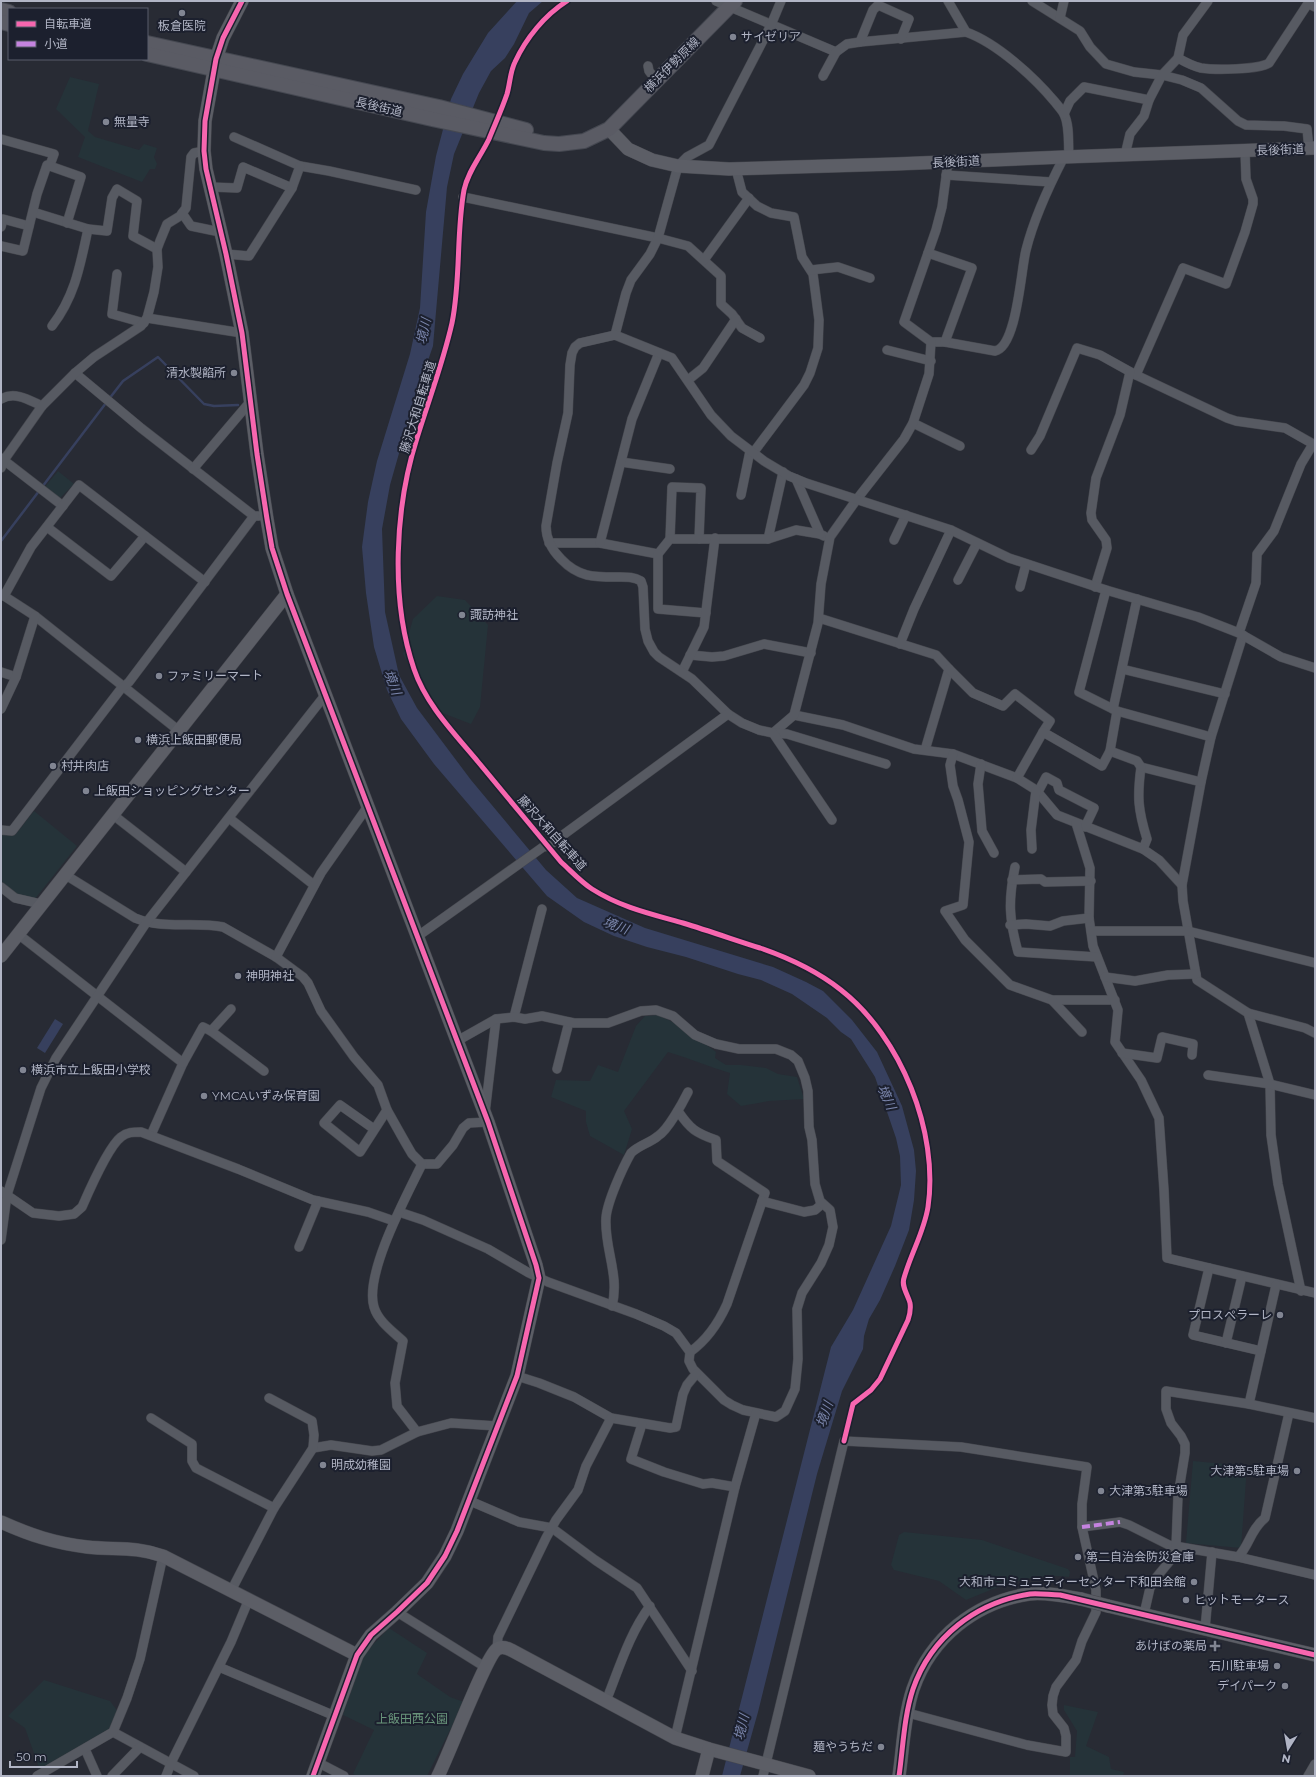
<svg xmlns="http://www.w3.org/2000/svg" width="1316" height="1777" font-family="Montserrat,'Noto Sans JP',sans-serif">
<rect width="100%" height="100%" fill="#282b34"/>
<g fill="#253339">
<polygon points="70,77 99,84 88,131 95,137 139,150 144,144 157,148 154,157 157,164 155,169 150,169 142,182 78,157 85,137 56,109"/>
<polygon points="58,471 74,484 59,499 44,488"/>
<polygon points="437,596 465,600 488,625 480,707 471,724 440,712 423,692 403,654 413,619"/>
<polygon points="34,811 77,846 34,900 18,896 1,881 1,834 15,835"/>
<path d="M 658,1015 L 679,1025 L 716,1052 L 715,1058 L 726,1065 L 741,1065 L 766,1068 L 778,1074 L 797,1077 L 804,1099 L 769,1101 L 741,1106 L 727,1094 L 730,1073 C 709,1067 689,1058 668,1052 L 624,1111 L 632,1129 L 624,1155 L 590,1136 L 586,1122 L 586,1111 L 551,1097 L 556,1080 L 590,1081 L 598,1065 L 618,1072 L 636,1026 L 645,1016 Z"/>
<polygon points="1193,1461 1247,1466 1241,1548 1186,1543"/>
<path d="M 904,1532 L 982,1540 L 1068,1569 L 1070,1572 L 1069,1577 C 1033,1572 999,1586 966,1600 L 939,1581 L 894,1570 L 891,1565 L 899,1535 Z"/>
<polygon points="389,1628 427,1653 417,1674 450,1697 464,1702 427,1776 358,1776 353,1774 374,1730 343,1715 362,1660 368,1650"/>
<polygon points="44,1680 110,1701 119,1713 113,1727 40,1770 25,1728 8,1716"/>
<polygon points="1064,1705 1098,1712 1086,1746 1109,1757 1111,1769 1124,1772 1123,1776 1070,1776 1070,1757 1075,1757 1077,1731 1064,1710"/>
</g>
<g fill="#37405e">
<polygon points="517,1 543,1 529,13 514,44 505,58 491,71 479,93 454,154 447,187 433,346 413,404 390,485 382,529 385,612 399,675 417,708 471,780 546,870 577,898 645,928 773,967 806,982 823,991 852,1020 877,1052 902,1106 914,1150 916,1171 914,1200 909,1230 895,1266 880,1300 869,1319 864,1336 863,1349 842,1391 817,1474 758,1712 740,1776 722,1776 831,1347 853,1310 891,1226 901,1185 900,1156 896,1138 875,1077 851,1039 841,1032 827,1018 792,994 761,980 738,974 686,957 647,947 614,936 584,922 547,896 434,764 401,719 387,690 374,647 366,593 362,547 368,502 377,461 410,354 420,308 426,212 436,156 451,99 463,74 488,33"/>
<polygon points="55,1019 63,1024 45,1053 37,1048"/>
</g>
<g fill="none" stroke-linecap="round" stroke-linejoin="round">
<g stroke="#37405e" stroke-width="2.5">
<polyline points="109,399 123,381 158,357 204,404 214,406 238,405"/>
<polyline points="1,541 106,403"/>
</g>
<g stroke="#44464d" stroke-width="10">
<g id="street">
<polyline points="716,1 836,52 847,44 860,42 966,32"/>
<path d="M 948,1 L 966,32 C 997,43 1034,77 1055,102 C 1058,106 1062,110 1064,114 C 1070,126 1068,144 1069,157"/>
<polyline points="1032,1 1080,31 1090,47 1106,64 1134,72 1162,75 1182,80 1201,88 1238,121 1246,125 1284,126 1307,129 1309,149"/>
<polyline points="1060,18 1064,1"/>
<polyline points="860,42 873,10 878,5 909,19 901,39"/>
<path d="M 1178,58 C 1185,62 1192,66 1201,68 C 1214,70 1258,70 1269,63 L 1307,5 L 1309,4 L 1315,7"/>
<polyline points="648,66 649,71 656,80"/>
<polyline points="823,76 836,52"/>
<polyline points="1064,114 1070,101 1084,87 1149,100"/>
<polyline points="234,137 300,166 329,171 416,190"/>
<polyline points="1,139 54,154 50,165"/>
<polyline points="1125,155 1130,134 1144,116 1149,100 1162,75 1178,58 1183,35 1208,1"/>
<path d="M 948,162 L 942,207 L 936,230 L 904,322 L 931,342 L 945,342 L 995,351 C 1017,347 1021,269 1026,250 C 1034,218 1049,186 1064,157"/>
<polyline points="736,169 742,192 757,206 771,213 794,217 802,257 813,274 819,320 818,348 810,373 804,385 753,453"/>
<polyline points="946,175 1051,182"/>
<polyline points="211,187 237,188 243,167 292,188"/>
<polyline points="463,197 658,238 688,246 721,276 721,304 732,314 742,328 760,338"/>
<polyline points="33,212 88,229 107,231 112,198 117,189 137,201 133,236 157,249"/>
<polyline points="182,213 191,226 220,232"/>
<polyline points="1,227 3,219 29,226"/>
<polyline points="1,246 23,251 37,194 47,165 81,177 67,223"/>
<polyline points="928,253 972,268 945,342"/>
<polyline points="226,254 249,256 292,188 300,166"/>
<polyline points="704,260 749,198"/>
<polyline points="811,270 838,267 870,278"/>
<polyline points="117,274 112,314 144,323"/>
<polyline points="147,318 154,292 158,267 157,249 160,241 167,224 180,216 186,208 191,157 194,153 204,151"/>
<path d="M 52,326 C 75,296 80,266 88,229"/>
<polyline points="615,335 626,293 631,280 650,254 658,238 678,166 687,157 709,145 771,25 781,1"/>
<polyline points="887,350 931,361"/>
<polyline points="75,373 141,428 254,516 259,516"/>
<polyline points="1136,375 1227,418 1236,421 1285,428 1315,445"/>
<polyline points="688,380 703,368 736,319"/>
<path d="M 1,399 C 15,391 29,400 42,406"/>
<polyline points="913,423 960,446"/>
<polyline points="1031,450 1040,436 1077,348 1100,355 1136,375 1183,268 1226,284 1245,232 1253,204 1253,199 1246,179 1245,151"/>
<polyline points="1,458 63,506"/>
<polyline points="621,462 670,469"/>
<polyline points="1,468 4,460 42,406 75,373 94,357 141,326 147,318 242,333"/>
<polyline points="193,469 250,402"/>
<polyline points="796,479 820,534 824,536"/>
<polyline points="741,495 750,451"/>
<polyline points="47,527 111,576 145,536"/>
<polyline points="670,539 672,487 701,488 699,539"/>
<polyline points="768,539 783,472"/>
<polyline points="894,540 906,515"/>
<polyline points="549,543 600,543 658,554 670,539 768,539 796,530 820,534"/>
<polyline points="600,543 632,419 659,353"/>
<polyline points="658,554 658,609 706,613"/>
<polyline points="958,580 977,543"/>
<polyline points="1020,587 1026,564"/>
<polyline points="1095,587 1107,548 1106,540 1092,520 1091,513 1096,478 1120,415 1130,372"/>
<polyline points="1106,590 1079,692 1113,709"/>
<polyline points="1,594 35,616 178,730"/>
<polyline points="4,596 31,547 79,485 205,582"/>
<polyline points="819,618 936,655 949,669 925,750"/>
<polyline points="1239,633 1256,583 1257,554 1274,531 1301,464 1313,444"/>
<polyline points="1243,635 1211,737 1201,782 1182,885 1183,901 1197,980 1248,1013 1270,1084 1271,1135 1278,1184 1301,1291"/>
<polyline points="900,644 914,609 951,530"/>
<polyline points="690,655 712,657 724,656 764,644 811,653"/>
<polyline points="949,669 973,693 1003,706 1015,694 1050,721 1043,732"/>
<polyline points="1122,669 1225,694"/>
<polyline points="1,672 16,677"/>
<polyline points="682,672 704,627 715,538"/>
<polyline points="1,709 16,677 35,616"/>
<polyline points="1117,711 1211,737"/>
<path d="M 794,715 L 843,725 L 914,749 L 953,754 L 1017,778 L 1036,790 L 1057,815 L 1143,849 L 1147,839 C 1138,810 1137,797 1141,767 L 1201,782"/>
<polyline points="773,733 794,715 818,623 821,584 830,537 857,499 904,439 913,423 929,374 931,342"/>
<polyline points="773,733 787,734 886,764"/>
<polyline points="1110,751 1137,761 1141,767"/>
<polyline points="953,754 950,765 953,786 958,800 969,842 963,905 945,911 965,940 1010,985 1052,1000 1115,1000"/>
<polyline points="981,764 978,784 982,831 994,853"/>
<polyline points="1017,778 1043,732 1102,766 1110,751 1117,711 1113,709 1137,599"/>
<polyline points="1038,792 1046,777 1057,783 1059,790 1094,808 1085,827"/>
<polyline points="112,814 186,872"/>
<polyline points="229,818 314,885"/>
<path d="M 832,820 L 773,733 L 759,730 L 742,723 L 728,714 L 692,679 L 659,657 L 654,652 L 648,641 L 645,629 L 643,587 L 641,581 C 634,577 628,577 620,577 C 595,577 579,578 561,559 C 551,549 546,539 546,526 L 557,463 L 568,413 L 570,365 L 572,353 L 575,347 L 580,343 L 615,335 L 672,358 L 711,415 L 731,436 L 764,461 L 789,476 L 806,483 L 951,530 L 1009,558 L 1106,590 L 1198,617 L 1239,633 L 1281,657 L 1315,668"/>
<polyline points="1076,823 1090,868 1089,918 1093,946 1118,1010 1115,1042 1141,1080 1159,1118 1164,1190 1167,1258 1315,1293"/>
<polyline points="1,830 12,831 120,690 129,682 254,516"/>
<polyline points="1032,849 1031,830 1036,790"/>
<polyline points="1143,849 1159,860 1182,885"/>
<path d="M 1015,867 C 1008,901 1009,919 1018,952 L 1097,957"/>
<path d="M 64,874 L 135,918 C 164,930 194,921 223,927 L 276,957 L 303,977 L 308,983 L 321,1011 L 354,1057 L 378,1085 L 387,1110 L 405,1142 L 412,1154 L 422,1164 L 437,1164 L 453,1145 L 463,1128 L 469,1123 L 488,1122"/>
<polyline points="1012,880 1041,879 1045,882 1091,881"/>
<polyline points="1,887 15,898 41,904"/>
<polyline points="1010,925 1026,924 1050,926 1063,921 1089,918"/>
<polyline points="1091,931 1188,931 1315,963"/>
<polyline points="18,934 183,1063 151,1135"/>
<polyline points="418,936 543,847 548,846 728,714"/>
<polyline points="276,957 321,873 368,806"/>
<polyline points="1105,977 1135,981 1168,975 1196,974"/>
<polyline points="1052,1000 1082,1032"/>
<polyline points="1248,1013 1305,1028 1315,1033"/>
<polyline points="514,1017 542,909"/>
<polyline points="211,1031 231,1009"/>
<polyline points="1122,1053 1157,1058 1162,1037 1193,1044 1192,1055"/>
<polyline points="183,1063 203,1027 211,1031 264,1071"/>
<polyline points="557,1069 569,1022"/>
<polyline points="1208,1075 1270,1084 1315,1095"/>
<path d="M 678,1111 C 690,1129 696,1133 716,1140 L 717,1161 L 765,1193 L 727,1304 C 718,1324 707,1340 690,1352"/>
<polyline points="485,1113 496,1019"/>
<polyline points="374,1129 340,1105 324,1123 360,1152 387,1110"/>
<path d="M 1,1191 L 33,1213 L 59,1216 L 74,1214 L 82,1207 C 89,1191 108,1147 121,1137 C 127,1132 133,1132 141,1132 L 238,1169 L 313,1200 L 368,1212 L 394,1221"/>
<polyline points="762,1201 804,1212 815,1210 822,1204"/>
<polyline points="399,1212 423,1220 488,1249 529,1273 548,1282 636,1314 664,1326 676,1333 690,1352 689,1361 693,1369 724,1400 732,1405 743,1410 776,1417 785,1411 795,1389 798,1359 797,1309 802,1293 821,1263 829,1245 833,1227 830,1210 820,1201 815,1184 812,1140 809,1127 808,1091 805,1078 798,1061 791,1055 776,1049 739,1049 716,1044 695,1035 673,1016 656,1010 641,1011 608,1023 574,1023 542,1016 525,1019 514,1017 496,1019 457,1041"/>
<polyline points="1,1240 7,1195 41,1088 56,1058 146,923 326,694"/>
<polyline points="299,1247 318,1201"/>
<polyline points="1209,1268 1193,1335 1261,1351"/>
<path d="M 612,1306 C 620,1275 604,1248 606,1218 C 607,1202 623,1167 631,1153 C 639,1145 650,1143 658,1136 C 668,1130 683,1102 688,1092"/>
<polyline points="1226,1343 1242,1276"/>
<polyline points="517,1376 539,1383 574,1397 611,1418 670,1428 676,1427 683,1394 687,1385 696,1374"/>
<polyline points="1249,1404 1276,1285"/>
<polyline points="151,1418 192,1444 192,1461 196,1468 274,1508"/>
<polyline points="642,1424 631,1459 664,1472 703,1484 712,1483 735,1487"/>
<path d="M 417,1432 L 397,1406 L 395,1383 L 403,1341 C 392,1331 378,1321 374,1307 C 364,1274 407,1195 422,1164"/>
<polyline points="313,1448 331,1445 372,1451 381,1450 417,1432 451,1423 497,1426"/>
<polyline points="470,1501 519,1522 552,1528 595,1560 637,1588 692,1671"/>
<polyline points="1082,1527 1120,1522 1129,1525 1169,1545 1238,1557 1315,1575"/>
<path d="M 1238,1557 C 1250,1545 1250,1530 1265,1518 L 1289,1413"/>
<polyline points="231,1591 274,1508 313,1448 314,1435 312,1421 269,1398"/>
<polyline points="397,1612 485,1667"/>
<polyline points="1144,1614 1150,1588 1155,1579 1173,1557 1176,1546 1178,1496 1185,1453 1185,1444 1181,1436 1171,1423 1166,1409 1166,1391 1249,1404 1315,1418"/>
<polyline points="1205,1629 1212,1552"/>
<polyline points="497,1649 498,1637 546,1538 556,1520 578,1490 586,1466 611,1418"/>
<polyline points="219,1667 335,1716"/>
<path d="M 606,1701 C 619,1669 629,1634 650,1606"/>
<polyline points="113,1732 194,1776"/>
<polyline points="675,1738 735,1487 756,1413"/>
<polyline points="85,1749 97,1776"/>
<polyline points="319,1763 344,1776"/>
<polyline points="37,1776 113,1732 127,1698 140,1659 163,1556"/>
<polyline points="112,1776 140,1747"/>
<polyline points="166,1776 172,1761 231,1642 249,1599"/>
<polyline points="763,1776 844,1441 961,1447 1087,1467 1082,1504 1082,1527 1096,1590 1096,1612 1082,1641 1076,1660 1056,1687 1053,1696 1052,1705 1053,1714 1064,1728 1066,1736 1066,1752 1027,1745 908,1713"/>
<polyline points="1308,1776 1315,1764"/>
</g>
</g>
<g stroke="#44464d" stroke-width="14">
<g id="secondary">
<polyline points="242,1 223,38 216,59 205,121 204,151 206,169 226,254 242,333 257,454 267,519 272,548 287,594 488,1122 536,1265 539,1278 517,1376 457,1531 445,1556 427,1583 397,1612 371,1635 357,1655 313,1776"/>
<polyline points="609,129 628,149 652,160 678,166 729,169 895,164 1064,157 1315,148"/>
<polyline points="1,956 287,594"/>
<path d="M 1,1522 C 30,1535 54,1543 87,1547 C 115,1550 135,1546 163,1556 L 357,1655"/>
<polyline points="1108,1606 1315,1655"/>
<path d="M 438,1776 C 448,1757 486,1656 497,1649 C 502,1646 507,1648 511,1650 L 675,1738 L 709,1749 L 809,1776"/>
<polyline points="702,1776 709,1749"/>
<path d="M 899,1776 C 903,1748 904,1716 913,1689 C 931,1637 976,1602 1029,1594 C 1046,1592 1065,1596 1081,1599"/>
</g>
</g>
<g stroke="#454851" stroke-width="16">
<g id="primary">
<polyline points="1,10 9,12"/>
<polyline points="1,22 9,24"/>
<polyline points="147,43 439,107 526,130"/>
<polyline points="147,54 432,119 544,143 559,144 584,141 609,129 735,1"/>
</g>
</g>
<use href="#street" stroke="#575a62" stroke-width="9"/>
<use href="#secondary" stroke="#5c5e66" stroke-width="13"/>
<use href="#primary" stroke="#5a5b64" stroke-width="14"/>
<g stroke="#44464d" stroke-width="14" stroke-linecap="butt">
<polyline id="secondary-bridge" points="1081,1599 1108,1606"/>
</g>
<use href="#secondary-bridge" stroke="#5c5e66" stroke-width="13"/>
<polyline stroke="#c483df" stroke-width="4" stroke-dasharray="8 4" stroke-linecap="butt" points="1082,1527 1120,1522"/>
<g stroke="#1c202e" stroke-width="8">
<g id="cycleway">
<polyline points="242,1 223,38 216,59 205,121 204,151 206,169 226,254 242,333 257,454 267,519 272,548 287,594 488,1122 536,1265 539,1278 517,1376 457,1531 445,1556 427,1583 397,1612 371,1635 357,1655 313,1776"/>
<path d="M 567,1 C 545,15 526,38 515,62 C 510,72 510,84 507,94 C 502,109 495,124 489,139 C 481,156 468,171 464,190 C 456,234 461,279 452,323 C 443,363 429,399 417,438 C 395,507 390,599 414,669 C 426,705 455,734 479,763 C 506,796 534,829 561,862 C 571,871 581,882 592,889 C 620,907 651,914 683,923 C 709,931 735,940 760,948 C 789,958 817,971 841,990 C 901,1037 939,1132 928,1207 C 924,1232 911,1253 904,1278 C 901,1286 908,1295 910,1303 C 911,1309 910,1314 908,1320 L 880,1379 L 871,1390 L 853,1404 L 844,1441"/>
<path d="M 899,1776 C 903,1748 904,1716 913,1689 C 931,1637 976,1602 1030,1594 C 1039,1593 1050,1595 1060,1595 L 1315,1655"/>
</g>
</g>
<use href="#cycleway" stroke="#f766af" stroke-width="5"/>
</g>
<g fill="#818592" stroke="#1c202e" stroke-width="1.5">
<circle cx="182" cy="13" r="4"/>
<circle cx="733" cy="37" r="4"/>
<circle cx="106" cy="122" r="4"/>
<circle cx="234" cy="373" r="4"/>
<circle cx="462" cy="615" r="4"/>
<circle cx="159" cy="676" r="4"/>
<circle cx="138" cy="740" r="4"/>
<circle cx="53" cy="766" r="4"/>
<circle cx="86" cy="791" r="4"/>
<circle cx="238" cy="976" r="4"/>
<circle cx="23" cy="1070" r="4"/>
<circle cx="204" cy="1096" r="4"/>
<circle cx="1280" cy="1315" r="4"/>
<circle cx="323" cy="1465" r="4"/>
<circle cx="1297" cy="1471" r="4"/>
<circle cx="1101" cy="1491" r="4"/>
<circle cx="1078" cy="1557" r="4"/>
<circle cx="1194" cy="1582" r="4"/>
<circle cx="1186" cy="1600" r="4"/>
<path d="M1213 1640h4v4h4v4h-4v4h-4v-4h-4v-4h4z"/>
<circle cx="1277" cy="1666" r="4"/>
<circle cx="1285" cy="1686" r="4"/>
<circle cx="881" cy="1747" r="4"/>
</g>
<g text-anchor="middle" stroke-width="4" stroke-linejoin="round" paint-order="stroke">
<g font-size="12" fill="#b1b5c5" stroke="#1c202e" text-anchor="start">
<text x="182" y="30" text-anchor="middle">板倉医院</text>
<text x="741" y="41">サイゼリア</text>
<text x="114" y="126">無量寺</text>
<text x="226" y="377" text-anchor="end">清水製餡所</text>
<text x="470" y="619">諏訪神社</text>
<text x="167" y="680">ファミリーマート</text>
<text x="146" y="744">横浜上飯田郵便局</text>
<text x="61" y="770">村井肉店</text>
<text x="94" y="795">上飯田ショッピングセンター</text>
<text x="246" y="980">神明神社</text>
<text x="31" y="1074">横浜市立上飯田小学校</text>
<text x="212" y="1100">YMCAいずみ保育園</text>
<text x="1272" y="1319" text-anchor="end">プロスぺラーレ</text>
<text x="331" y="1469">明成幼稚園</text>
<text x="1289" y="1475" text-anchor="end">大津第5駐車場</text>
<text x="1109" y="1495">大津第3駐車場</text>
<text x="1086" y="1561">第二自治会防災倉庫</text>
<text x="1186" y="1586" text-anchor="end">大和市コミュニティーセンター下和田会館</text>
<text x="1194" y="1604">ヒットモータース</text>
<text x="1207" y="1650" text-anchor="end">あけぼの薬局</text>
<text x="1269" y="1670" text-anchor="end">石川駐車場</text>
<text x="1277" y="1690" text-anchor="end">デイパーク</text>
<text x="873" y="1751" text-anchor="end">麺やうちだ</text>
</g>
<g font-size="12" fill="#b1b5c5" stroke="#1c202e">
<text transform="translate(672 65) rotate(-45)" y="4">横浜伊勢原線</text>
<text transform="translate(379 107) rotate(13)" y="4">長後街道</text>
<text transform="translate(1280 150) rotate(-2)" y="4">長後街道</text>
<text transform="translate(956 162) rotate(-3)" y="4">長後街道</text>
<text transform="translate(418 407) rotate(-73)" y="4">藤沢大和自転車道</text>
<text transform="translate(552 833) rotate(48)" y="4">藤沢大和自転車道</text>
</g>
<g font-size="12" fill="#69957b" stroke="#1c202e">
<text x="412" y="1723">上飯田西公園</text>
</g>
<g font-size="13" font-style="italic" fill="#7b86ac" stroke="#1c202e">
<text transform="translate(423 331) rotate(-78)" y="5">境川</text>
<text transform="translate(393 682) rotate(69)" y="5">境川</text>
<text transform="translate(616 925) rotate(20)" y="5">境川</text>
<text transform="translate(887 1097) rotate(66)" y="5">境川</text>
<text transform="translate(824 1414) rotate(-71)" y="5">境川</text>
<text transform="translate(741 1727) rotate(-76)" y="5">境川</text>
</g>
</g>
<rect width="1316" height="1777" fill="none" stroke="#b1b5c5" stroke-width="4"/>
<rect x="8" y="8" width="140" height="52" fill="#1c202e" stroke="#585c6a"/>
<rect x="16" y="21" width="20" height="6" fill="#f766af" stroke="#585c6a"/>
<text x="44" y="28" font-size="12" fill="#b1b5c5">自転車道</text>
<rect x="16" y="41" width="20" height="6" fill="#c483df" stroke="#585c6a"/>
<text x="44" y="48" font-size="12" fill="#b1b5c5">小道</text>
<g transform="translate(1288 1749) rotate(191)" stroke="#1c202e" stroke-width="3" paint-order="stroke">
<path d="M0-3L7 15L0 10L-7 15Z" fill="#b1b5c5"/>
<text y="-6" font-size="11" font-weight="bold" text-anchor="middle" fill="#b1b5c5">N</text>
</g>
<path d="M10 1761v6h67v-6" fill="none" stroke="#b1b5c5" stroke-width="2"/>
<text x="16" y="1761" font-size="12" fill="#b1b5c5" stroke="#1c202e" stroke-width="3" paint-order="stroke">50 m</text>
</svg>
